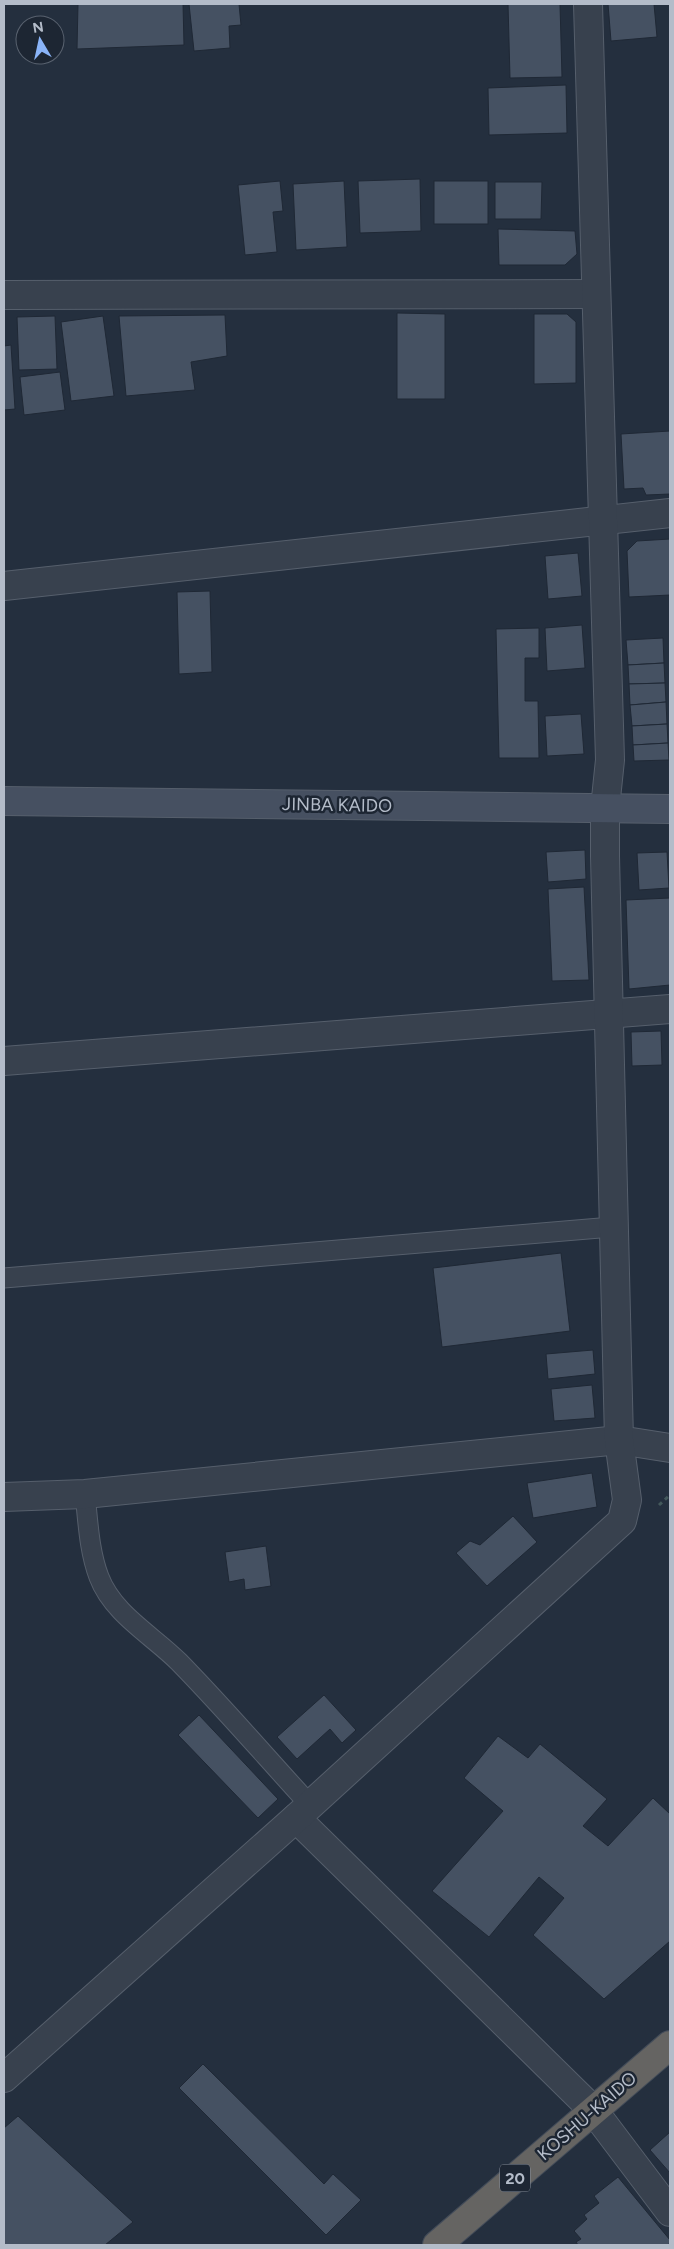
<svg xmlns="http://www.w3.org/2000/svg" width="674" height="2249" font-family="Figtree,sans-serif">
<rect width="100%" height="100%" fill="#242f3e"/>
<g fill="#455162" stroke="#1f2835">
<polygon points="78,4 183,4 184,45 77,49"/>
<polygon points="189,4 239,4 241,25 229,26 230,48 194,51"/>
<polygon points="508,4 560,4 562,77 510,78"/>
<polygon points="608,4 654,4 657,37 611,41"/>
<polygon points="566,85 567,133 489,135 488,88"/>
<polygon points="420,179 421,231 360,233 358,181"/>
<polygon points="280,181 283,211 273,212 277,252 245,255 238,185"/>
<polygon points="344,181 347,247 296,250 293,184"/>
<rect x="434" y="181" width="54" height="43"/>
<polygon points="495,182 542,182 541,219 495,219"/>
<polygon points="498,229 575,231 577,254 565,265 499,265"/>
<polygon points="397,313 445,314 445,399 397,399"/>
<polygon points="534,314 567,314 576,322 576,383 534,384"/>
<polygon points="225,315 227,356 191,362 195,390 126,396 119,316"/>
<polygon points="55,316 57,369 19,370 17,317"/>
<polygon points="103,316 114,396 71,401 61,322"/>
<polygon points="11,345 15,409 4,410 4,346"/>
<polygon points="60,372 65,410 24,415 20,377"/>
<polygon points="670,431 670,494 646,495 643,488 624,489 621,434"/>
<polygon points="670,539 670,595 629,597 627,551 637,541"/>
<polygon points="578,553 582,596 548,599 545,556"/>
<polygon points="210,591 212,672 179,674 177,592"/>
<polygon points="582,625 585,668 547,671 545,628"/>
<polygon points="539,628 539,658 525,658 525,701 538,701 539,758 499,758 496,629"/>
<polygon points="663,638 664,663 628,665 626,640"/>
<polygon points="664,663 665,683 629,684 628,665"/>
<polygon points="665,683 666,702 630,705 629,684"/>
<polygon points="666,702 667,724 632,726 630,705"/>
<polygon points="581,714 584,754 547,756 545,716"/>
<polygon points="667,724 668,743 633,745 632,726"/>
<polygon points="668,743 669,760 634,761 633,745"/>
<polygon points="585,850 586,879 548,882 546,852"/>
<polygon points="667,852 669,888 639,890 637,853"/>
<polygon points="584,887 589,980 552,981 548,889"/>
<polygon points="670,898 670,985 629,989 626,900"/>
<polygon points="661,1031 662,1065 632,1066 631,1032"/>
<polygon points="561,1253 570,1331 442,1347 433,1268"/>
<polygon points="593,1350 595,1374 548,1379 546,1354"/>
<polygon points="592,1385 595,1418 554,1421 551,1389"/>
<polygon points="592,1473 597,1507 533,1518 527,1483"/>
<polygon points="513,1516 537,1542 487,1586 456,1553 470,1541 480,1545"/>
<polygon points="266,1546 271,1586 245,1590 244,1579 229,1582 225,1552"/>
<polygon points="324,1695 356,1730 342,1743 330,1729 297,1759 277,1737"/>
<polygon points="199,1715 278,1799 258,1818 178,1735"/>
<polygon points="498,1736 528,1758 540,1744 607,1799 583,1826 608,1846 653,1798 670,1814 670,1941 604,1999 533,1935 564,1898 539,1877 489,1937 432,1891 503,1811 464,1778"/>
<polygon points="203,2064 324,2184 333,2174 361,2200 326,2235 179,2088"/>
<polygon points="18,2116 133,2222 105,2245 4,2245 4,2128"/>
<polygon points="670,2132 670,2173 650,2150"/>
<polygon points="618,2177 670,2240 669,2245 578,2245 576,2242 581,2239 574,2231 587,2219 584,2215 599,2203 594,2196"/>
</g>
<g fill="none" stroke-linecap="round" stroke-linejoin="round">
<g stroke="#565f6c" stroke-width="21">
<g id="service">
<polyline points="4,1278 612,1227"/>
<path d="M 85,1494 C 88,1521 89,1551 99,1577 C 113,1614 152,1635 179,1662 C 224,1708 266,1757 310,1805"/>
</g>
</g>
<g stroke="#565f6c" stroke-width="30">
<g id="minor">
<polyline points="4,295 595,294"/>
<polyline points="4,586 670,513"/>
<polyline points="4,1061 670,1009"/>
<polyline points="4,1497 85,1494 619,1440 670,1448"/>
<polyline points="296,1818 593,2110 670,2212"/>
<polyline points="4,2078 296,1818 622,1521 627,1500 619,1440 605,856 605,808 610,760 588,4"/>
</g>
</g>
<g stroke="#565f6c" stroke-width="30">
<polyline id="secondary" points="4,801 670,809"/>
</g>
<g stroke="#434c59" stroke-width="30">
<polyline id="trunk" points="437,2245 670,2045"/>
</g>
<polyline stroke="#44595c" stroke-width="3" stroke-dasharray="4 4" stroke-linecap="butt" points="659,1505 670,1495"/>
<use href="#service" stroke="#38414e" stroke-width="19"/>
<use href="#minor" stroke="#38414e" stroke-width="28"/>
<use href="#secondary" stroke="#465061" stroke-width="28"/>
<use href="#trunk" stroke="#656462" stroke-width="28"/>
</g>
<g text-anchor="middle" stroke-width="5" stroke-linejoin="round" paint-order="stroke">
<rect fill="#1d2633" stroke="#878f9c" stroke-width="1" x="500" y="2164.5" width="30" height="27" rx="4"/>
<g font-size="16" font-weight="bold" fill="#b4bcc9">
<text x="515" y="2184">20</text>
</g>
<g font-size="18" fill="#b4bcc9" stroke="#1d2633">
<text transform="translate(337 805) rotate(1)" y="6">JINBA KAIDO</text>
<text transform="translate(587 2116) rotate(-41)" y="6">KOSHU-KAIDO</text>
</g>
</g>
<rect width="674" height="2249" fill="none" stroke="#b4bcc9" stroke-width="10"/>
<g transform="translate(40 40) rotate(351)"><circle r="24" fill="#1d2633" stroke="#59626f"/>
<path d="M0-4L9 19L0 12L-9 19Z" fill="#8ab4f8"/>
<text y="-8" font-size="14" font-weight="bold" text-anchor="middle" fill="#b4bcc9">N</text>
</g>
</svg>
